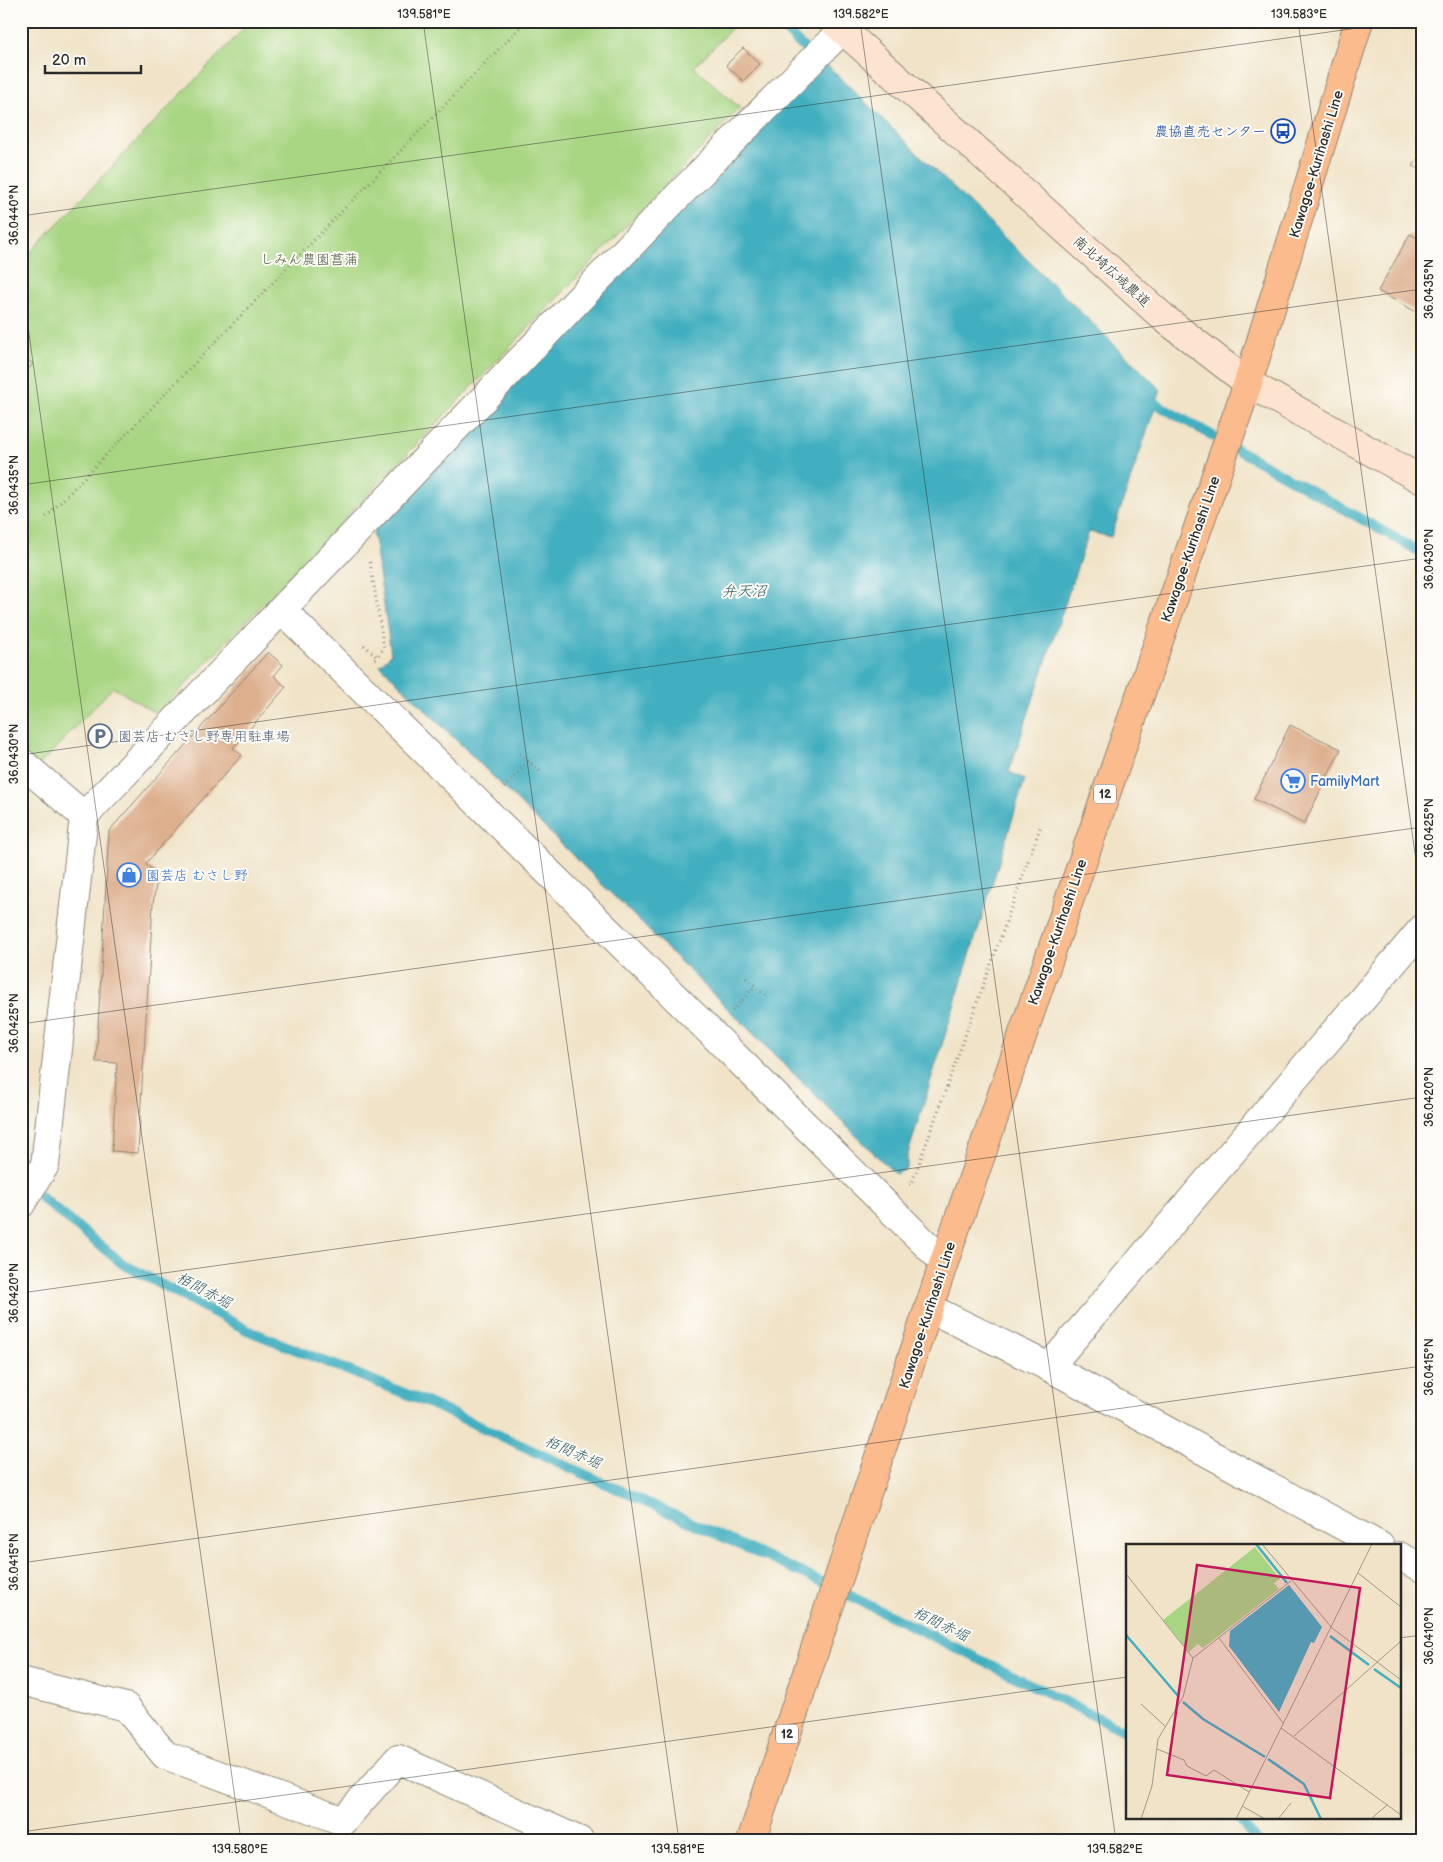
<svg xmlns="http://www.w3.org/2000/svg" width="1443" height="1862" font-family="'Balsamiq Sans','Klee One',sans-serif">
<rect width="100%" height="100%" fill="#fdfcf7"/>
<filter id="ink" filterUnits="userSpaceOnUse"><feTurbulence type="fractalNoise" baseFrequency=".02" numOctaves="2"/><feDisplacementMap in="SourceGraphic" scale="10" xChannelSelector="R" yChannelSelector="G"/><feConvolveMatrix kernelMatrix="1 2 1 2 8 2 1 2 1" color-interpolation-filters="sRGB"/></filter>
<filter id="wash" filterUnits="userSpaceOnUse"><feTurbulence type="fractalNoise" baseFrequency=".0096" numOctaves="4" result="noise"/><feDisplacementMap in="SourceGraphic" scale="20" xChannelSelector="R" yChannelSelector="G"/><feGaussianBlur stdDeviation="1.12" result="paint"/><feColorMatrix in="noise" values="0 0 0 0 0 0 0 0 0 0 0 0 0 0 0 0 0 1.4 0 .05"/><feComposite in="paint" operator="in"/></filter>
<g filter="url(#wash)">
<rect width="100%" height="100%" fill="#f0e3c7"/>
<polygon fill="#a7d582" stroke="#698056" points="251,21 733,21 736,24 694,67 740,108 157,714 113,687 38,767 21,751 21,262"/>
<polygon fill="#43afc0" stroke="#376d76" points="823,61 1161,390 1111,537 1089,532 1009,772 1025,779 907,1157 907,1169 895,1174 380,665 391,654 373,531"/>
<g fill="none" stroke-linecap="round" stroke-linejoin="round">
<g stroke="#43afc0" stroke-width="10">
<polyline points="776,21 813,57"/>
<polyline points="1147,394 1156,404 1422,553"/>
<polyline points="32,1190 123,1264 247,1330 426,1402 826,1584 1127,1732"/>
<polyline points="1239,1818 1256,1841"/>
</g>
</g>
<g id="blocks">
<g fill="#ddaf8d">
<polygon points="743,48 760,64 743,81 726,65"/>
<polygon points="1422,152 1422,171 1413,166"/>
<polygon points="1410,234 1422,240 1422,315 1378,291"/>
<polygon points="21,354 33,364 21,377"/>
<polygon points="21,486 30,493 21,502"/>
<polygon points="268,652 283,665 274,676 286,687 233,748 242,755 145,864 158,873 153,903 138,1153 112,1151 117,1063 96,1062 109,831"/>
<polygon points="1290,725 1341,749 1304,824 1254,799"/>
</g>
</g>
</g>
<g filter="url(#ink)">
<use href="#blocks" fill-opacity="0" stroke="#8e8779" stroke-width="1"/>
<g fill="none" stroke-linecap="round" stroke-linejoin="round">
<g stroke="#8e8779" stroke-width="30">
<g id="street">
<polyline points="282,610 944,1262"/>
<polyline points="21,762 84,816"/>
<polyline points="21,1204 45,1165 84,816 669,205 842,30"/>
<polyline points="929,1308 1049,1367 1380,1546"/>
<polyline points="1049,1367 1422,929"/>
<polyline points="1399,1556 1422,1568"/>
<polyline points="21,1681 126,1707 165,1755 343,1821 398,1759 580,1841"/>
</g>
</g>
<g stroke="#8e8779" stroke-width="30">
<polyline id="secondary" points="833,21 1165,319 1248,383 1422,480"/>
</g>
<g stroke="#8e8779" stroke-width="30">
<polyline id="primary" points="751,1841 944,1262 1248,383 1359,21"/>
</g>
<g stroke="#8e8779" stroke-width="3" stroke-dasharray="1 4" stroke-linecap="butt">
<polyline points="46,517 526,21"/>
<polyline points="370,562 384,648 377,657"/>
<polyline points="364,645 377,657 375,660"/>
<polyline points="520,754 540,771"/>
<polyline points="504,788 529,761"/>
<polyline points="746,978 765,995"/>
<polyline points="732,1011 755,986"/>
<polyline points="909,1184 912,1183 1041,825"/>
</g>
<use href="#street" stroke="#fff" stroke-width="28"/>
<use href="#secondary" stroke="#fde4d1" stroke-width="28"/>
<use href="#primary" stroke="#fbbb8c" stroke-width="28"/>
</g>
</g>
<path fill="none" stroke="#2b2b2b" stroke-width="1" stroke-opacity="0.45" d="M 423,21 L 679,1841M 860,21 L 1116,1841M 1298,21 L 1422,903M 21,216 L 1407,21M 21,277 L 241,1841M 21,485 L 1422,289M 21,755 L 1422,558M 21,1024 L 1422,827M 21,1293 L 1422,1097M 21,1563 L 1422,1366M 1399,1638 L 1422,1635M 21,1832 L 1127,1677"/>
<defs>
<g id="bus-ring" transform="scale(1.25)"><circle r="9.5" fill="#fdfcf7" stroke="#1a4fb4" stroke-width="1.5"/><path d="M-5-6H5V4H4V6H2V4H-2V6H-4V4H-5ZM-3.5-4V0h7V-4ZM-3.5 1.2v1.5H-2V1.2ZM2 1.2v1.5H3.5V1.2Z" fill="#1a4fb4"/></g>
<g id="parking-ring" transform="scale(1.25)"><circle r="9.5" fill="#fdfcf7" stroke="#5c6f8a" stroke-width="1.5"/><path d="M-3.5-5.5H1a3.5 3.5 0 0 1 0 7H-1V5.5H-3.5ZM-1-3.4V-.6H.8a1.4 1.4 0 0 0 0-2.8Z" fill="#5c6f8a"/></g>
<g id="supermarket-ring" transform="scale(1.25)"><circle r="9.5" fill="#fdfcf7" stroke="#3f7fe0" stroke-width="1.5"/><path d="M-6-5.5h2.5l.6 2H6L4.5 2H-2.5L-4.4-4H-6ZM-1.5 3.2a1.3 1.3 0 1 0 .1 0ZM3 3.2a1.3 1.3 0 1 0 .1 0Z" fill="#3f7fe0"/></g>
<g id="shop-ring" transform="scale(1.25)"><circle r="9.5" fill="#fdfcf7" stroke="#3f7fe0" stroke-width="1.5"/><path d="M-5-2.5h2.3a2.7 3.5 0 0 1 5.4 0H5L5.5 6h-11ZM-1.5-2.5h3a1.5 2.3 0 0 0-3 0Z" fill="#3f7fe0"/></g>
</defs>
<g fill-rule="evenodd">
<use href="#bus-ring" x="1283" y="131"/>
<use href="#parking-ring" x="100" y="736"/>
<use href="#supermarket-ring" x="1293" y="781"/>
<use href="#shop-ring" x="129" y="875"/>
</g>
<g text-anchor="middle" stroke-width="4" stroke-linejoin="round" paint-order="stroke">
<g fill="#fdfcf7" stroke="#6a6a68" stroke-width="1">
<rect x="1094" y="784.5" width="22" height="19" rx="4"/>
<rect x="776" y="1724.5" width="22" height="19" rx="4"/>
</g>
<g font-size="12" font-weight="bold" fill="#2b2b2b">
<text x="1105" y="798">12</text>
<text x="787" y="1738">12</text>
</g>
<g font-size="14" fill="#164399" stroke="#fdfcf7" text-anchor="end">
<text x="1266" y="136">農協直売センター</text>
</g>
<g font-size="14" fill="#2b2b2b" stroke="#fdfcf7">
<text transform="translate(1316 164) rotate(-73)" y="5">Kawagoe-Kurihashi Line</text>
<text transform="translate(1112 271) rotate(42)" y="5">南北埼広域農道</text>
<text transform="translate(1190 549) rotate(-71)" y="5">Kawagoe-Kurihashi Line</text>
<text transform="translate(1057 932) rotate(-71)" y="5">Kawagoe-Kurihashi Line</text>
<text transform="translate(927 1315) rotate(-72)" y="5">Kawagoe-Kurihashi Line</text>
</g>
<g font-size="14" fill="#505e45" stroke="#fdfcf7">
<text x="309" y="264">しみん農園菖蒲</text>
</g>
<g font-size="14" fill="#4e5e75" stroke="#fdfcf7" text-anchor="start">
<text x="118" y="741">園芸店 むさし野専用駐車場</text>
</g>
<g font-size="14" fill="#366cbe" stroke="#fdfcf7" text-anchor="start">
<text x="1310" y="786">FamilyMart</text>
<text x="146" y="880">園芸店 むさし野</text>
</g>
<g font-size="15" font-style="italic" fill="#356067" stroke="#fdfcf7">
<text x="744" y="596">弁天沼</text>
<text transform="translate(204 1290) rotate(28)" y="5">栢間赤堀</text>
<text transform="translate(573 1452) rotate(24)" y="5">栢間赤堀</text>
<text transform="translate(941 1624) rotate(26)" y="5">栢間赤堀</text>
</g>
</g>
<g transform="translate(1126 1544)">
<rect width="275" height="275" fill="#f0e3c7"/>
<path d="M 129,3 L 154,35 L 148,39 L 153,45 L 77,104 L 72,100 L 63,108 L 37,76 Z" fill="#a7d582"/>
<path d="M 163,41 L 196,83 L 188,99 L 185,98 L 153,168 L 103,102 L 104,87 Z" fill="#43afc0"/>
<path fill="none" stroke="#43afc0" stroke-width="2.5" d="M 130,0 L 161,39M 0,91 L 53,153M 204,92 L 243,121M 248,125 L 275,144M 57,158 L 77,175 L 139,213M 142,215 L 178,240 L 195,275"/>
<path fill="none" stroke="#a19989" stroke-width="1" d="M 136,0 L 206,84 L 275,136M 232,29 L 275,63M 0,30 L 67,114M 93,94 L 157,179M 15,160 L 39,182M 155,184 L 275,271M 168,192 L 275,97M 31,205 L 58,216 L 61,222 L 80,232 L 88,226 L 123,248M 116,262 L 139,275M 15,275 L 26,242 L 32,195 L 57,153 L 67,114 L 165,37M 110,275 L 246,0M 152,275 L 165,259M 245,275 L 261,261"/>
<path fill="#c2185b" fill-opacity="0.15" stroke="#c2185b" stroke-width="2.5" d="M 71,21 L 234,44 L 204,254 L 41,231 Z"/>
<rect width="275" height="275" fill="none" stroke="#2b2b2b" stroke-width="2.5"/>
</g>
<rect width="1443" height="1862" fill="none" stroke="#fdfcf7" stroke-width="55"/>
<path d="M45 65v8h96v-8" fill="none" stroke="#2b2b2b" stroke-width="2.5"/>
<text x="52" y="65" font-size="15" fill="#2b2b2b" stroke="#fdfcf7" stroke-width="4" paint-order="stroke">20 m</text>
<rect x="28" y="28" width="1388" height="1806" fill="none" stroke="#2b2b2b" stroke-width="2"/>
<g font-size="12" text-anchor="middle" fill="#2b2b2b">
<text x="424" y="18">139.581°E</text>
<text x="861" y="18">139.582°E</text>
<text x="1299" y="18">139.583°E</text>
<text transform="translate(14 215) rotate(-90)" y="4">36.0440°N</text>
<text transform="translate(1429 289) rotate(-90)" y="4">36.0435°N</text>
<text transform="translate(14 485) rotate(-90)" y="4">36.0435°N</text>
<text transform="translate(1429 559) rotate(-90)" y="4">36.0430°N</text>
<text transform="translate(14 754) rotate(-90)" y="4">36.0430°N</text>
<text transform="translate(1429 828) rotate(-90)" y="4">36.0425°N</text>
<text transform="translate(14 1023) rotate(-90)" y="4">36.0425°N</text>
<text transform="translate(1429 1097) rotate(-90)" y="4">36.0420°N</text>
<text transform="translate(14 1293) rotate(-90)" y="4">36.0420°N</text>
<text transform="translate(1429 1367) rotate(-90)" y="4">36.0415°N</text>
<text transform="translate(14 1562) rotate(-90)" y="4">36.0415°N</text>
<text transform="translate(1429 1636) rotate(-90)" y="4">36.0410°N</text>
<text x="240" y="1853">139.580°E</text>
<text x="678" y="1853">139.581°E</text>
<text x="1115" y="1853">139.582°E</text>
</g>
</svg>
